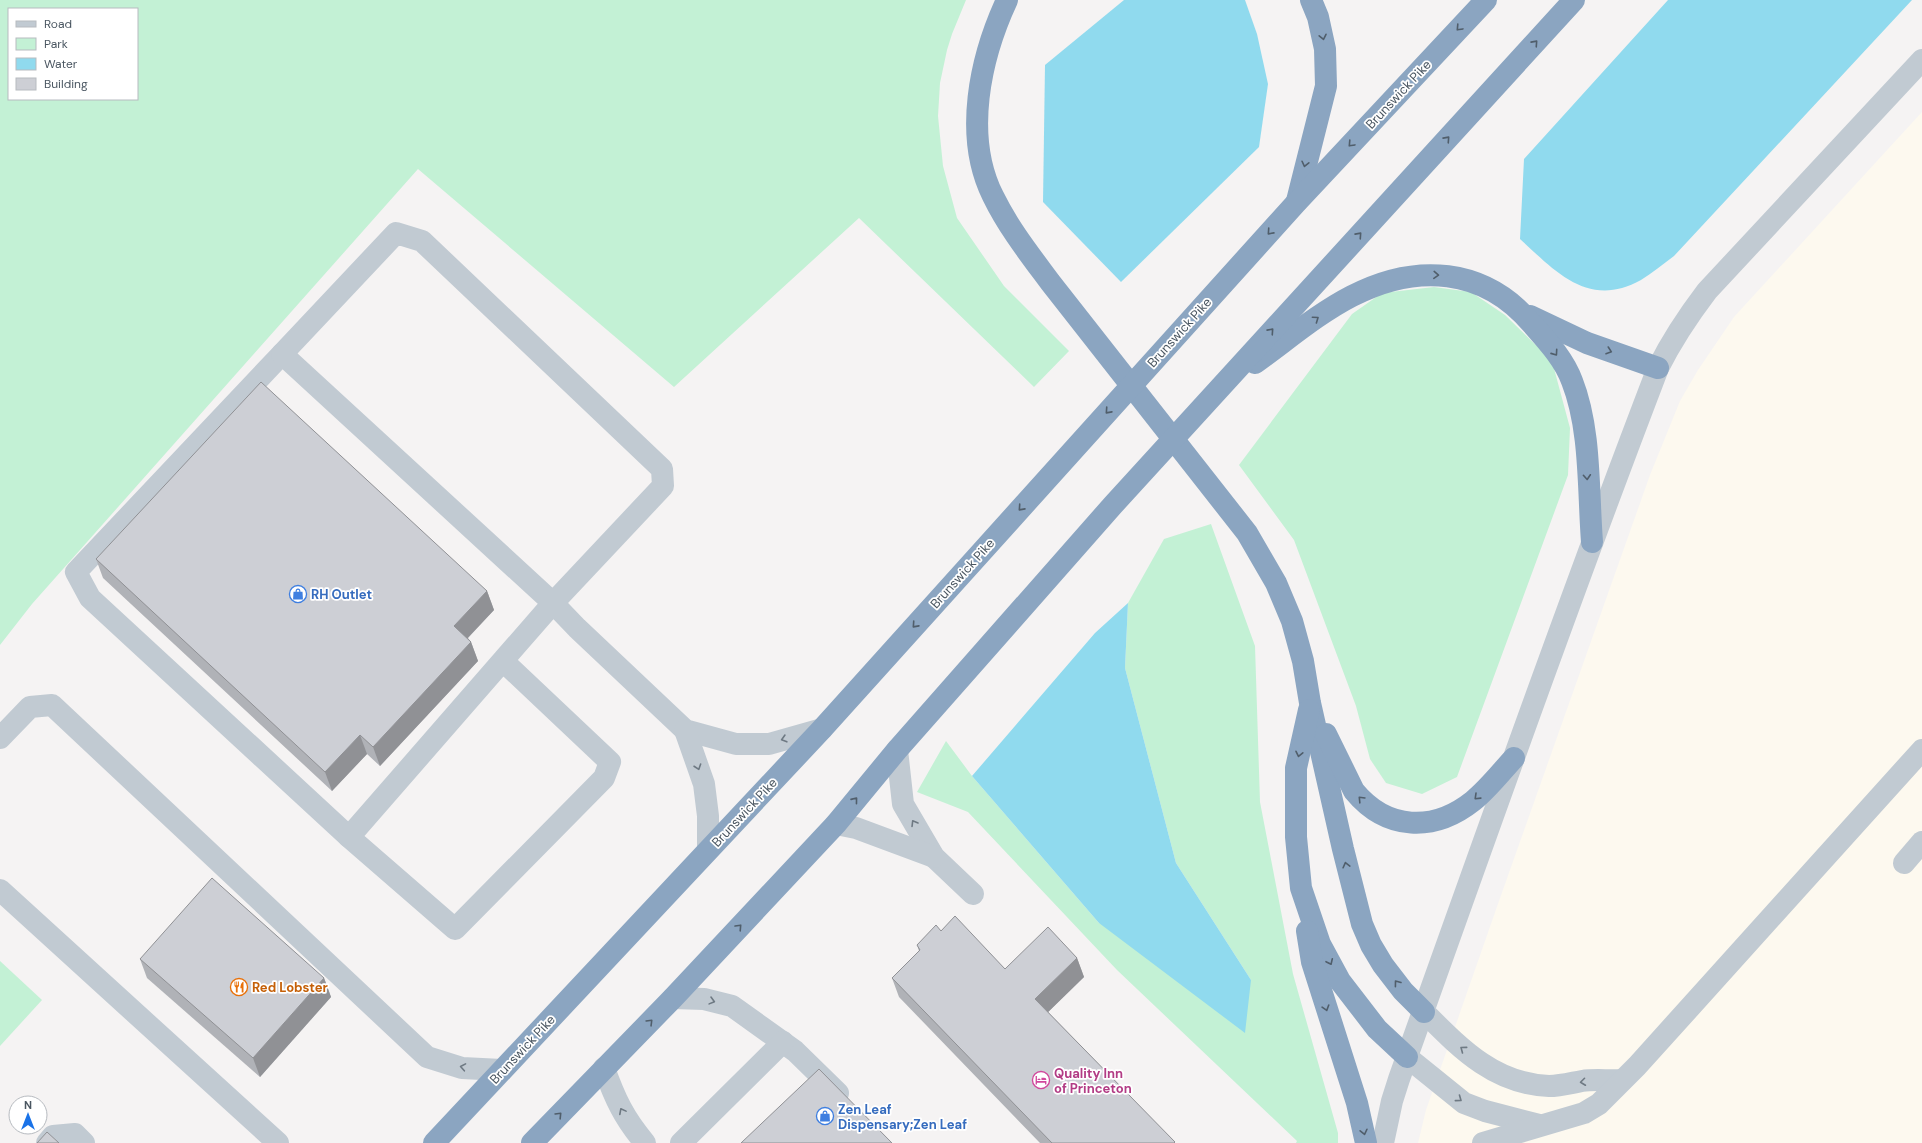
<svg xmlns="http://www.w3.org/2000/svg" width="1922" height="1143" font-family="'DM Sans',sans-serif">
<rect width="100%" height="100%" fill="#f5f3f3"/>
<polygon fill="#fdf9ef" points="1922,112 1922,1143 1418,1143 1426,1110 1499,901 1650,475 1680,401 1698,370 1734,317"/>
<g fill="#c3f1d5" fill-rule="evenodd">
<path d="M 0,0 L 966,0 L 952,34 L 947,50 L 940,83 L 938,116 L 943,166 L 957,218 L 1004,286 L 1069,351 L 1034,387 L 859,218 L 674,387 L 418,169 L 32,604 L 0,645 ZM 9,9 L 137,9 L 137,99 L 9,99 Z"/>
<polygon points="1434,287 1471,292 1505,315 1552,361 1570,428 1568,475 1457,777 1422,794 1386,783 1370,759 1356,706 1294,540 1239,465 1352,314 1382,293"/>
<polygon points="1211,524 1255,646 1260,802 1293,974 1338,1133 1338,1143 1296,1143 1297,1141 1117,970 968,812 917,792 946,741 972,776 1099,923 1251,980 1176,863 1125,668 1128,603 1164,539"/>
<polygon points="0,961 42,1000 0,1046"/>
</g>
<g fill="#90daee">
<polygon points="1124,0 1245,0 1257,34 1268,84 1259,147 1121,282 1043,202 1045,65"/>
<path d="M 1668,0 L 1912,0 L 1674,256 C 1663,264 1652,273 1641,280 C 1589,309 1556,272 1520,239 L 1524,159 Z"/>
<polygon points="1128,603 1125,668 1176,863 1251,980 1245,1033 1099,923 972,776 1095,633"/>
</g>
<g fill="none" stroke-linecap="round" stroke-linejoin="round">
<g stroke="#c1cad2" stroke-width="22">
<polyline points="282,354 76,572 90,598 349,837"/>
<polyline points="503,661 610,762 604,778 455,929 349,837 553,603 663,486 662,469 422,241 396,233 282,354 553,603 577,628 685,730 736,744 769,744 822,729"/>
<polyline points="685,730 704,784 708,816 708,850"/>
<polyline points="0,738 30,707 52,705 427,1057 462,1068 502,1070"/>
<polyline points="897,750 903,804 934,857 973,894"/>
<polyline points="836,824 856,828 934,857"/>
<polyline points="1904,863 1922,842"/>
<polyline points="0,890 278,1143"/>
<polyline points="673,998 704,999 732,1006 795,1051 838,1093"/>
<path d="M 1424,1012 C 1460,1048 1494,1084 1549,1086 C 1560,1086 1571,1083 1582,1081 C 1595,1079 1609,1081 1622,1080"/>
<polyline points="1407,1057 1464,1103 1485,1111 1539,1125"/>
<path d="M 604,1068 C 615,1099 624,1118 645,1143"/>
<polyline points="47,1143 53,1136 75,1134 84,1143"/>
<polyline points="681,1143 783,1042"/>
<path d="M 1383,1143 L 1392,1101 L 1399,1079 C 1484,841 1568,603 1658,368 C 1672,340 1688,316 1707,291 L 1922,60"/>
<polyline points="1483,1143 1584,1113 1599,1104 1637,1066 1922,750"/>
</g>
<g stroke="#8ba5c1" stroke-width="22">
<path d="M 1007,0 C 980,58 963,136 993,196 C 1008,227 1030,255 1050,282 L 1247,533 L 1276,583 L 1292,621 L 1303,661 L 1310,703 L 1343,849 L 1362,924 L 1371,945 L 1383,965 L 1403,991 L 1424,1012"/>
<polyline points="1297,201 1326,86 1325,49 1318,17 1311,0"/>
<polyline points="1530,316 1587,343 1658,368"/>
<path d="M 1255,363 C 1286,341 1317,314 1352,296 C 1416,263 1484,267 1532,324 C 1547,341 1564,359 1572,381 C 1591,429 1588,490 1592,542"/>
<polyline points="1309,710 1296,768 1296,837 1301,888 1320,944 1340,981 1377,1029 1407,1057"/>
<path d="M 1326,734 L 1354,791 C 1387,831 1434,832 1473,801 C 1488,789 1501,772 1514,758"/>
<polyline points="1307,931 1312,962 1357,1103 1366,1143"/>
<polyline points="434,1143 822,729 1296,203 1486,0"/>
<polyline points="532,1143 673,998 836,824 897,750 1113,505 1574,0"/>
</g>
</g>
<g fill="#b0b2b7">
<polygon points="96,559 487,591 494,610 468,638 471,642 478,661 380,766 367,754 332,791 103,578"/>
<polygon points="941,931 1005,969 1077,958 1084,977 1048,1012 1175,1143 1040,1143 899,997 892,978 919,951 917,945"/>
<polygon points="140,959 324,978 331,997 260,1077 147,978"/>
</g>
<g fill="#909195">
<polygon points="487,591 494,610 461,645 454,626"/>
<polygon points="471,642 478,661 380,766 373,747"/>
<polygon points="360,735 367,754 332,791 325,772"/>
<polygon points="1077,958 1084,977 1042,1018 1035,999"/>
<polygon points="324,978 331,997 260,1077 253,1058"/>
</g>
<g fill="#cdcfd5" stroke="#909195">
<polygon points="261,382 487,591 454,626 471,642 373,747 360,735 325,772 96,559"/>
<polygon points="212,878 324,978 253,1058 140,959"/>
<polygon points="955,916 1005,969 1048,927 1077,958 1035,999 1175,1142 1174,1143 1052,1143 892,978 920,950 917,945 936,925 941,931"/>
<polygon points="819,1069 892,1143 741,1143"/>
<polygon points="47,1132 59,1143 37,1143"/>
</g>
<defs><path id="oneway-chevron" d="M-2-3.5L2.5 0L-2 3.5" fill="none" stroke-width="1.6" stroke-linecap="round" stroke-linejoin="round"/></defs>
<g stroke="#505e6b">
<use href="#oneway-chevron" transform="translate(1459 28) rotate(133)"/>
<use href="#oneway-chevron" transform="translate(1323 37) rotate(78)"/>
<use href="#oneway-chevron" transform="translate(1535 43) rotate(-48)"/>
<use href="#oneway-chevron" transform="translate(1447 139) rotate(-48)"/>
<use href="#oneway-chevron" transform="translate(1351 144) rotate(133)"/>
<use href="#oneway-chevron" transform="translate(1305 164) rotate(103)"/>
<use href="#oneway-chevron" transform="translate(1270 232) rotate(132)"/>
<use href="#oneway-chevron" transform="translate(1359 235) rotate(-48)"/>
<use href="#oneway-chevron" transform="translate(1436 275) rotate(3)"/>
<use href="#oneway-chevron" transform="translate(1316 319) rotate(-35)"/>
<use href="#oneway-chevron" transform="translate(1271 331) rotate(-48)"/>
<use href="#oneway-chevron" transform="translate(1609 351) rotate(19)"/>
<use href="#oneway-chevron" transform="translate(1555 353) rotate(55)"/>
<use href="#oneway-chevron" transform="translate(1108 411) rotate(132)"/>
<use href="#oneway-chevron" transform="translate(1587 477) rotate(86)"/>
<use href="#oneway-chevron" transform="translate(1021 508) rotate(132)"/>
<use href="#oneway-chevron" transform="translate(915 625) rotate(132)"/>
<use href="#oneway-chevron" transform="translate(1299 754) rotate(102)"/>
<use href="#oneway-chevron" transform="translate(1477 797) rotate(136)"/>
<use href="#oneway-chevron" transform="translate(1361 799) rotate(-134)"/>
<use href="#oneway-chevron" transform="translate(855 800) rotate(-51)"/>
<use href="#oneway-chevron" transform="translate(1346 865) rotate(-104)"/>
<use href="#oneway-chevron" transform="translate(739 927) rotate(-47)"/>
<use href="#oneway-chevron" transform="translate(1330 962) rotate(65)"/>
<use href="#oneway-chevron" transform="translate(1397 983) rotate(-127)"/>
<use href="#oneway-chevron" transform="translate(1326 1008) rotate(73)"/>
<use href="#oneway-chevron" transform="translate(650 1022) rotate(-45)"/>
<use href="#oneway-chevron" transform="translate(559 1115) rotate(-46)"/>
<use href="#oneway-chevron" transform="translate(1364 1132) rotate(77)"/>
</g>
<g stroke="#6e7983">
<use href="#oneway-chevron" transform="translate(784 739) rotate(164)"/>
<use href="#oneway-chevron" transform="translate(698 767) rotate(71)"/>
<use href="#oneway-chevron" transform="translate(914 823) rotate(-121)"/>
<use href="#oneway-chevron" transform="translate(712 1001) rotate(15)"/>
<use href="#oneway-chevron" transform="translate(1463 1049) rotate(-143)"/>
<use href="#oneway-chevron" transform="translate(463 1067) rotate(-170)"/>
<use href="#oneway-chevron" transform="translate(1583 1082) rotate(173)"/>
<use href="#oneway-chevron" transform="translate(1459 1099) rotate(36)"/>
<use href="#oneway-chevron" transform="translate(622 1111) rotate(-118)"/>
</g>
<defs>
<g id="shop-ring" transform="scale(0.9)"><circle r="9.5" fill="#fff" stroke="#3f7fe0" stroke-width="1.5"/><path d="M-5-2.5h2.3a2.7 3.5 0 0 1 5.4 0H5L5.5 6h-11ZM-1.5-2.5h3a1.5 2.3 0 0 0-3 0Z" fill="#3f7fe0"/></g>
<g id="restaurant-ring" transform="scale(0.9)"><circle r="9.5" fill="#fff" stroke="#e8710a" stroke-width="1.5"/><path d="M-5-6h1v4h1v-4h1v4h1v-4h1v5L-1.5 .5V6h-2V.5L-5-1ZM5-6V6H3V1.5H1.5Q1.5-4 5-6Z" fill="#e8710a"/></g>
<g id="hotel-ring" transform="scale(0.9)"><circle r="9.5" fill="#fff" stroke="#d1479c" stroke-width="1.5"/><path d="M-6-4.5h1.5V1H6V5H4.5V3h-9V5H-6ZM-4 0a1.8 1.8 0 1 1 3.6 0ZM.5 0V-2.5h3Q6-2.5 6 0Z" fill="#d1479c"/></g>
</defs>
<g fill-rule="evenodd">
<use href="#shop-ring" x="298" y="594"/>
<use href="#restaurant-ring" x="239" y="987"/>
<use href="#hotel-ring" x="1041" y="1080"/>
<use href="#shop-ring" x="825" y="1116"/>
</g>
<g text-anchor="middle" stroke-width="3.5" stroke-linejoin="round" paint-order="stroke">
<g font-size="13" fill="#4a5661" stroke="#fff">
<text transform="translate(1398 94) rotate(-47)" y="5">Brunswick Pike</text>
<text transform="translate(1179 332) rotate(-48)" y="5">Brunswick Pike</text>
<text transform="translate(962 573) rotate(-48)" y="5">Brunswick Pike</text>
<text transform="translate(744 812) rotate(-47)" y="5">Brunswick Pike</text>
<text transform="translate(522 1049) rotate(-47)" y="5">Brunswick Pike</text>
</g>
<g font-size="13" font-weight="bold" fill="#366cbe" stroke="#fff" text-anchor="start">
<text x="311" y="599">RH Outlet</text>
<text x="838" y="1114">Zen Leaf<tspan x="838" dy="15">Dispensary;Zen Leaf</tspan></text>
</g>
<g font-size="13" font-weight="bold" fill="#c56008" stroke="#fff" text-anchor="start">
<text x="252" y="992">Red Lobster</text>
</g>
<g font-size="13" font-weight="bold" fill="#b23c85" stroke="#fff" text-anchor="start">
<text x="1054" y="1078">Quality Inn<tspan x="1054" dy="15">of Princeton</tspan></text>
</g>
</g>
<rect x="8" y="8" width="130" height="92" fill="#ffffff" stroke="#b7bbc0"/>
<rect x="16" y="21" width="20" height="6" fill="#c1cad2" stroke="#b7bbc0"/>
<text x="44" y="28" font-size="12" fill="#4a5661">Road</text>
<rect x="16" y="38" width="20" height="12" fill="#c3f1d5" stroke="#b7bbc0"/>
<text x="44" y="48" font-size="12" fill="#4a5661">Park</text>
<rect x="16" y="58" width="20" height="12" fill="#90daee" stroke="#b7bbc0"/>
<text x="44" y="68" font-size="12" fill="#4a5661">Water</text>
<rect x="16" y="78" width="20" height="12" fill="#cdcfd5" stroke="#b7bbc0"/>
<text x="44" y="88" font-size="12" fill="#4a5661">Building</text>
<g transform="translate(28 1115)"><circle r="19" fill="#ffffff" stroke="#b7bbc0"/>
<path d="M0-3L7 15L0 10L-7 15Z" fill="#1a73e8"/>
<text y="-6" font-size="11" font-weight="bold" text-anchor="middle" fill="#4a5661">N</text>
</g>
</svg>
